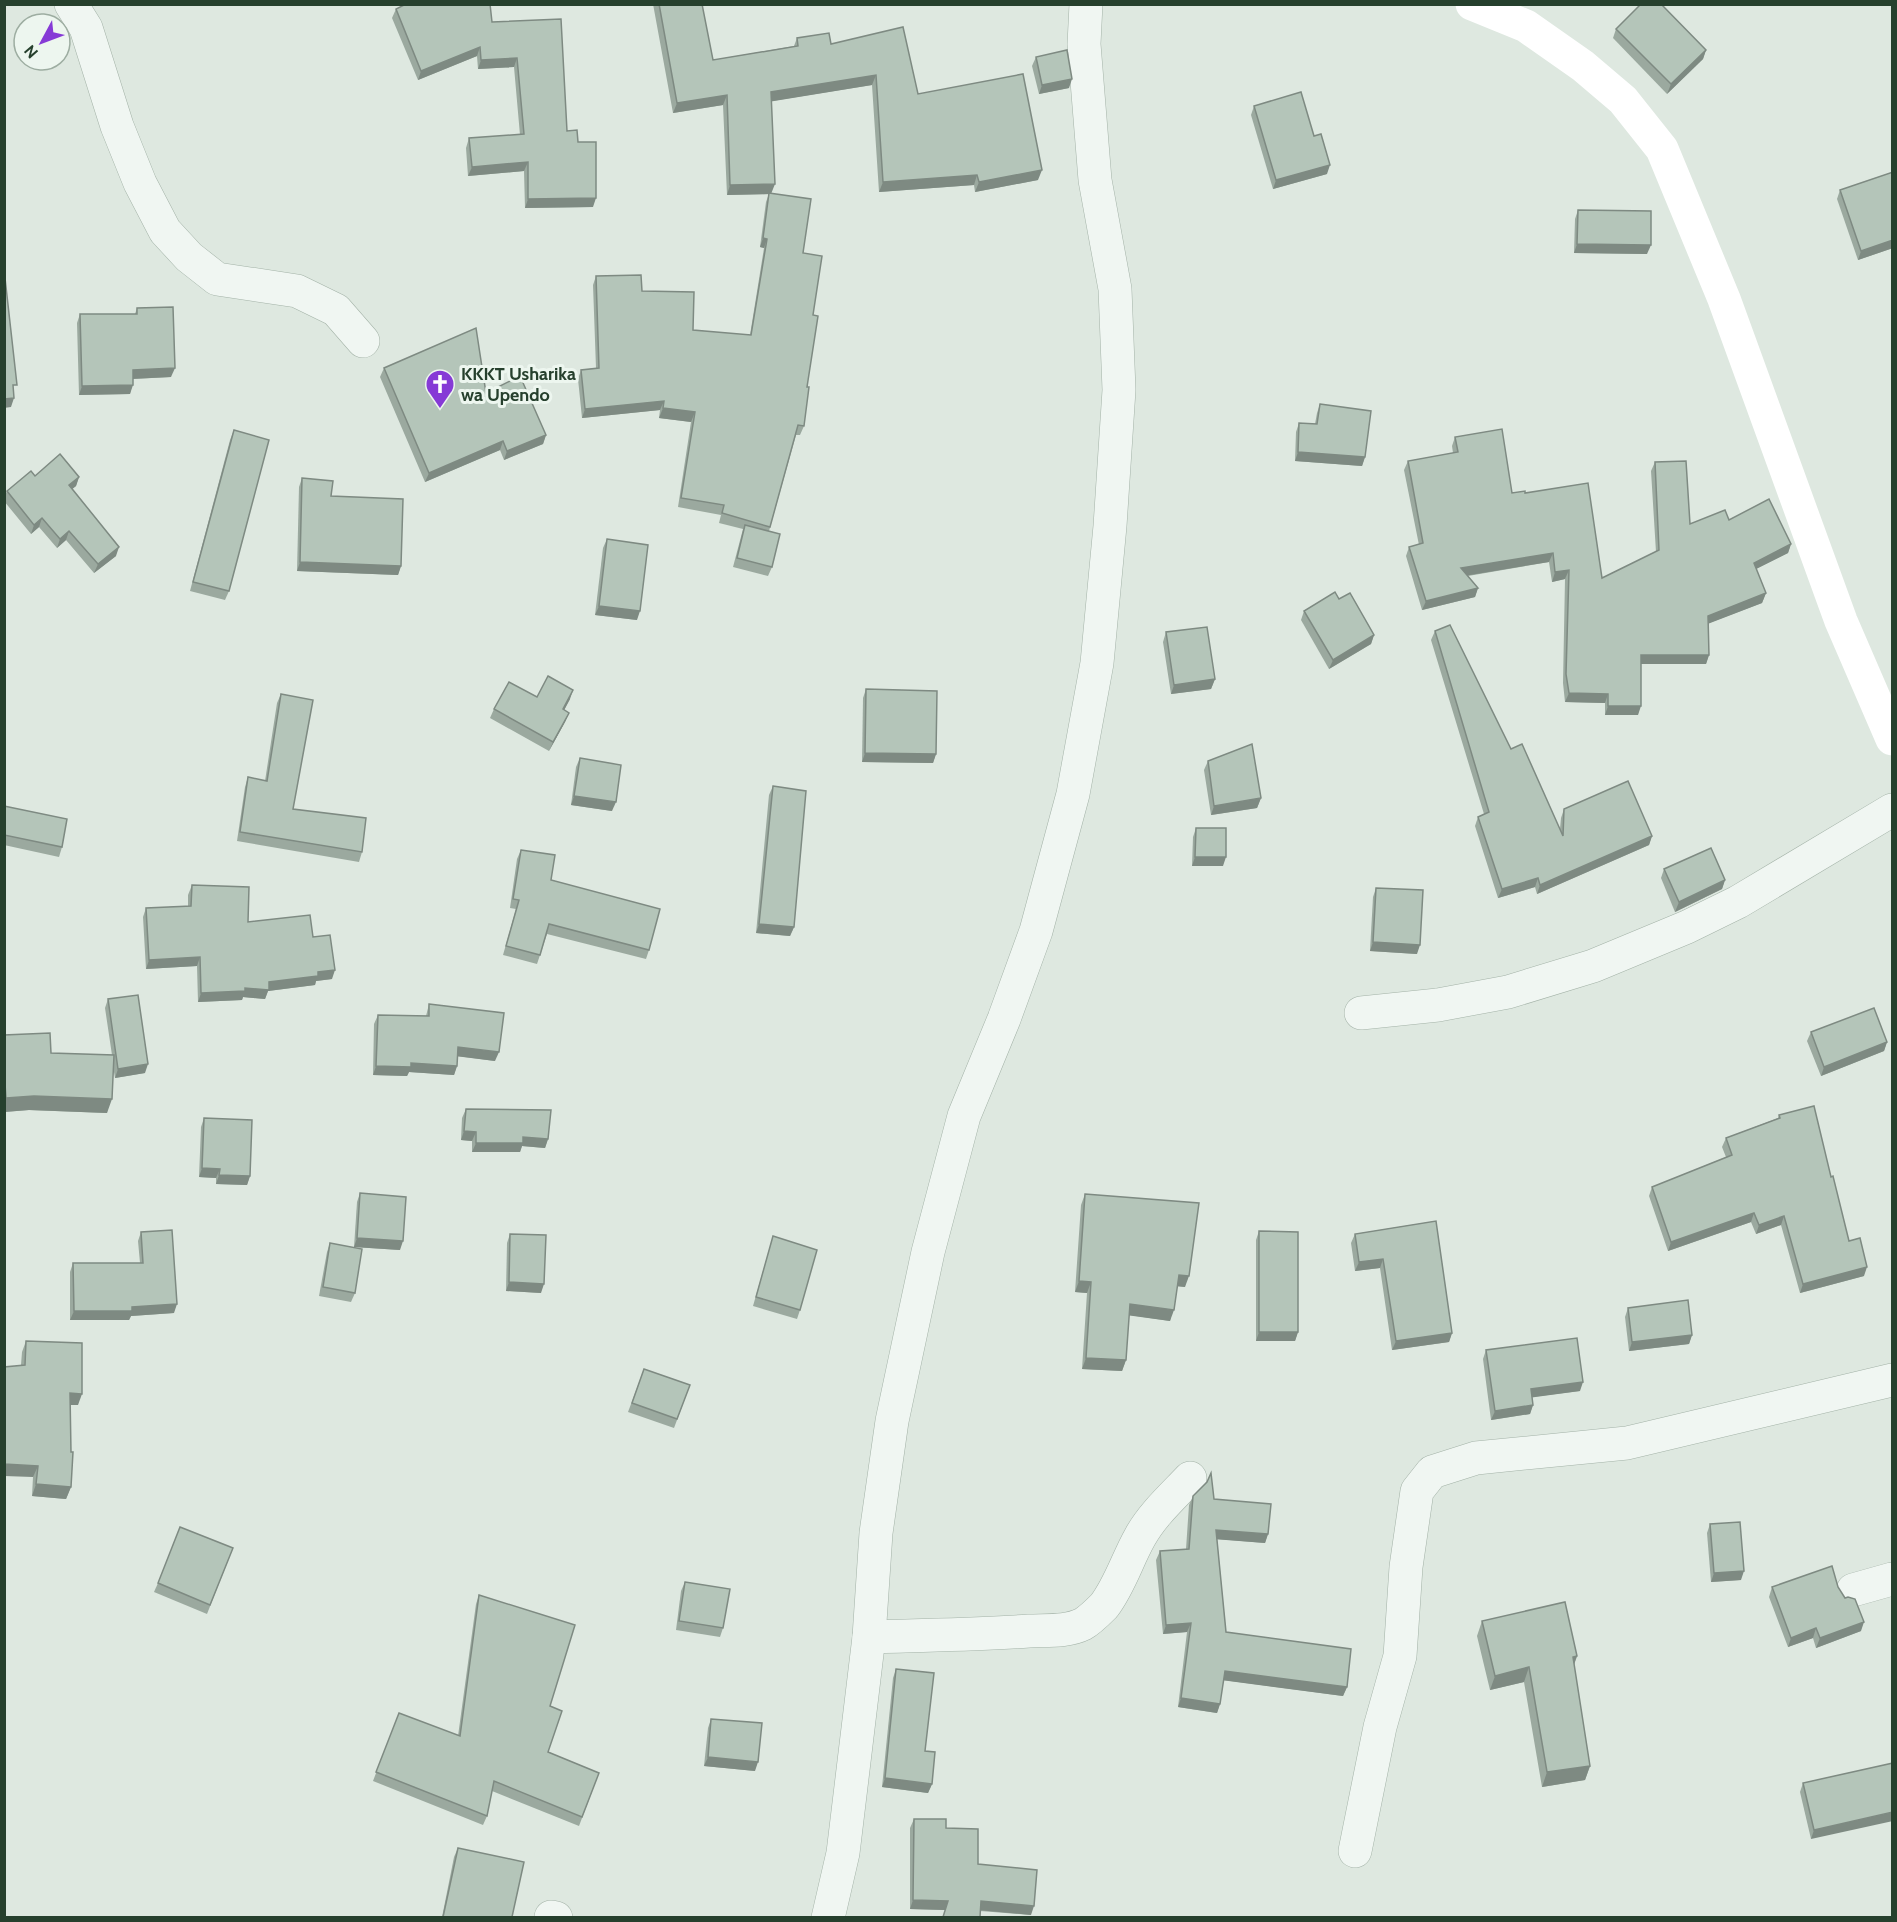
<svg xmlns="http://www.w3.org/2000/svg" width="1897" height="1922" font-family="Cabin,sans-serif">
<rect width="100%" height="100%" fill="#dee8e0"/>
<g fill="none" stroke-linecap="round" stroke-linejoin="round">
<g stroke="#a3b2a7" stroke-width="34">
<g id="street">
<polyline points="71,4 86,28 117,126 140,183 165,231 189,257 217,279 297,291 336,310 363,341"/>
<polyline points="1361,1013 1438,1005 1508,992 1593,966 1687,927 1738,902 1892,810"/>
<polyline points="1853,1590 1892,1579"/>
<path d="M 869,1637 C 922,1635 976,1635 1029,1631 C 1046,1630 1067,1632 1083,1624 C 1090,1620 1098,1612 1104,1606 C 1120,1585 1127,1560 1140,1537 C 1152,1515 1172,1497 1190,1478"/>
<polyline points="1355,1851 1380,1727 1400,1656 1406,1567 1417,1491 1432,1472 1476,1458 1627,1443 1892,1380"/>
<polyline points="551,1917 556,1918"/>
<polyline points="828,1918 843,1853 869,1637 876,1533 892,1421 928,1252 964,1116 1004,1019 1036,931 1073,794 1097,663 1110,526 1119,390 1115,289 1095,180 1084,44 1086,4"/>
</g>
</g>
<use href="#street" stroke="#f0f6f2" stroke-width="33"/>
<polyline stroke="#fff" stroke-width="33" points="1472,4 1526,26 1583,66 1623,100 1662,149 1724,299 1841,621 1892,739"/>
</g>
<g fill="#9ba99f">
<polygon points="653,4 702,4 713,60 794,46 797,38 831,44 918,94 1038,180 975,192 974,185 879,192 872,85 772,101 771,194 803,253 813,315 804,426 800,435 796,435 769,531 772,567 768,576 733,567 743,529 719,523 721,515 678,507 691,422 659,418 660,410 582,418 578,379 581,370 596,368 593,285 596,276 642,291 693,330 750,335 764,248 760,247 766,202 769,194 727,195 723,105 673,113"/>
<polygon points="396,9 492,22 567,131 578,142 593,207 525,208 524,171 468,176 466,148 469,138 520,135 514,67 478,69 477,56 418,80 392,18"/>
<polygon points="1616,29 1706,50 1703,59 1667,94 1613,38"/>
<polygon points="1036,57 1069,88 1039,94 1032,66"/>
<polygon points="1254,106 1314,136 1327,174 1273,189 1251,115"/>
<polygon points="1893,172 1893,248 1858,260 1837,199 1840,190"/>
<polygon points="1578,210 1647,254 1574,253 1575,219"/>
<polygon points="137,308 171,377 133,379 130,394 79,395 77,323 80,314 135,314"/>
<polygon points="384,368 486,393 546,435 543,444 504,460 500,450 425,482 380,377"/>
<polygon points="1320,404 1365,457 1362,466 1295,461 1296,432 1299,423 1315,424 1317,413"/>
<polygon points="234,430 229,591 225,600 190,591 230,440"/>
<polygon points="1455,437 1512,493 1525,493 1602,578 1656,552 1651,471 1655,462 1690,524 1729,520 1791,544 1788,553 1756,569 1766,593 1762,603 1709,623 1709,655 1706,664 1641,664 1638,715 1605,715 1605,703 1565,702 1563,683 1565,579 1552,582 1549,562 1468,576 1478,588 1475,597 1422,610 1406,556 1409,547 1419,545 1404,470 1408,461 1453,453 1452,446"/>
<polygon points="35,476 79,477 76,486 72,489 116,556 94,573 66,540 57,548 39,527 31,534 4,501 4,497 7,491"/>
<polygon points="302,478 331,496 401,566 398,575 297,571 299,487"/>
<polygon points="607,539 637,620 595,615 603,548"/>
<polygon points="1339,599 1374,635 1371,644 1329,669 1301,620 1304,611"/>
<polygon points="1435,631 1511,749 1560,829 1561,818 1564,809 1652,836 1649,845 1537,894 1535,887 1498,898 1475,826 1478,817 1484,814 1431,640"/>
<polygon points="1166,632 1215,679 1211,689 1171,694 1163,642"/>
<polygon points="866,689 936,754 933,763 862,762 863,698"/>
<polygon points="281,694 293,809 362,852 359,862 237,841 245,787 248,777 265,781 277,703"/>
<polygon points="537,697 570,699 564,710 569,713 565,722 549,751 490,718 494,709"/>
<polygon points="580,758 612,811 571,805 576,767"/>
<polygon points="1208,761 1261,798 1257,808 1211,815 1204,770"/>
<polygon points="773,786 794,927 790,936 756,933 769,795"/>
<polygon points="4,806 62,847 59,857 4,845"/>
<polygon points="1196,828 1223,866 1192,866 1193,837"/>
<polygon points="521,850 551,880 649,950 646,959 547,934 537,964 503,955 516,909 510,908 517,859"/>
<polygon points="1664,869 1725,880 1722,889 1675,912 1661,878"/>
<polygon points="192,885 248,922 313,937 332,979 316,981 315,985 268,991 265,999 243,997 242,1000 198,1002 197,966 146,969 143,917 146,908 188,906 188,895"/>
<polygon points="1376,888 1417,954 1370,951 1373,897"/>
<polygon points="108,999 145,1073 115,1078 113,1066 107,1113 29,1110 4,1112 4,1035 51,1053 112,1055 105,1008"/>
<polygon points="429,1004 495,1061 457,1056 457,1066 454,1075 409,1072 407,1076 373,1075 374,1024 378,1015 426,1016"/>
<polygon points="1811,1032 1887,1042 1884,1051 1821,1076 1807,1041"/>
<polygon points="466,1109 548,1139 545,1148 522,1146 520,1152 472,1152 472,1141 461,1140 462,1118"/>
<polygon points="1779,1115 1831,1177 1849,1241 1864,1276 1800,1293 1781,1225 1756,1234 1751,1222 1668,1251 1649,1196 1652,1187 1726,1157 1722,1147 1726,1138 1778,1118"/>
<polygon points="204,1118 250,1176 247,1185 216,1184 216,1178 199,1177 201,1127"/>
<polygon points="360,1193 400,1250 354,1247 357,1202"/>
<polygon points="1085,1194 1185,1287 1177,1286 1170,1321 1129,1315 1126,1360 1122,1371 1082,1369 1087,1293 1075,1292 1081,1205"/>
<polygon points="1436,1221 1452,1333 1449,1342 1392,1350 1380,1268 1355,1271 1351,1243 1355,1234"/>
<polygon points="1259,1231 1298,1332 1295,1341 1256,1341 1256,1240"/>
<polygon points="141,1232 174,1313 131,1316 129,1320 70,1320 70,1272 73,1263 140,1263 138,1241"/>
<polygon points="510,1234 541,1293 506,1291 507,1243"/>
<polygon points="773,1236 800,1310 797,1319 753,1306"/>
<polygon points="330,1243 355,1293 351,1302 319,1296 327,1252"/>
<polygon points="1628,1308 1692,1335 1689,1344 1629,1351 1625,1317"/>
<polygon points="26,1341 78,1405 70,1405 71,1487 66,1499 32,1496 33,1477 21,1365 22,1352"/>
<polygon points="1486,1350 1580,1391 1532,1397 1533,1405 1530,1414 1491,1420 1483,1359"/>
<polygon points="644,1369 690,1385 674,1428 628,1412"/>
<polygon points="1193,1496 1214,1499 1268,1534 1265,1543 1217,1539 1226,1632 1347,1687 1343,1696 1223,1680 1220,1704 1217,1713 1178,1707 1187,1632 1163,1634 1156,1560 1160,1551 1186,1549 1189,1505"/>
<polygon points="1710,1524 1741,1580 1711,1582 1707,1533"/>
<polygon points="233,1548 207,1614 154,1592 158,1583"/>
<polygon points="685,1582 723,1628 720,1637 676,1630 681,1591"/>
<polygon points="1772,1587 1838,1587 1861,1631 1816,1648 1813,1638 1788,1647 1769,1597"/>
<polygon points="479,1595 550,1706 548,1752 599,1773 579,1826 492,1791 487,1816 483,1825 373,1781 399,1713 458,1736 476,1604"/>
<polygon points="1482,1621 1577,1656 1574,1665 1590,1766 1585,1780 1542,1787 1524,1682 1490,1690 1477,1636"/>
<polygon points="896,1669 925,1751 932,1784 928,1793 882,1787 893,1678"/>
<polygon points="711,1719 755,1771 704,1766 708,1728"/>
<polygon points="1893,1763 1811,1839 1800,1792 1803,1783"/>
<polygon points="914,1819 946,1828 978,1864 1031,1915 980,1911 910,1909 910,1828"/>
<polygon points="458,1848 512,1917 442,1917 454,1857"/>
</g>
<g fill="#7e8a82">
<polygon points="480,47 477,56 418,80 421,71"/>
<polygon points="1706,50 1703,59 1667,94 1671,84"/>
<polygon points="517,58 514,67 478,69 481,60"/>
<polygon points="876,75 872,85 768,102 771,92"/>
<polygon points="1072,79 1069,88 1039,94 1042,85"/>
<polygon points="727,95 723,105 673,113 677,103"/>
<polygon points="528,162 524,171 468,176 472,167"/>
<polygon points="1330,165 1327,174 1273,189 1276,180"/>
<polygon points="1042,170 1038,180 975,192 979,182"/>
<polygon points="977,175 974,185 879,192 883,182"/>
<polygon points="775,184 771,194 727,195 730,185"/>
<polygon points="596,198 593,207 525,208 528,199"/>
<polygon points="763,238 767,239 764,248 760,247"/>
<polygon points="1893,240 1893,248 1858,260 1861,251"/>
<polygon points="1577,244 1651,245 1647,254 1574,253"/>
<polygon points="175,368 171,377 130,379 133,370"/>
<polygon points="133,385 130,394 79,395 82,386"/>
<polygon points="14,398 11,407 4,408 4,399"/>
<polygon points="664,401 660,410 582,418 585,409"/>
<polygon points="663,408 695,412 691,422 659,418"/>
<polygon points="546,435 543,444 504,460 507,451"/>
<polygon points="503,441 500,450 425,482 429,473"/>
<polygon points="1298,452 1365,457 1362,466 1295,461"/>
<polygon points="79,477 76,486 66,494 69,485"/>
<polygon points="42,518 39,527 31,534 34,525"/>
<polygon points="69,531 66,540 57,548 60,539"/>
<polygon points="1791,544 1788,553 1750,572 1754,563"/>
<polygon points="119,547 116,556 94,573 98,564"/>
<polygon points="1553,553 1549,562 1458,577 1461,568"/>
<polygon points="300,562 401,566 398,575 297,571"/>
<polygon points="1569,570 1565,579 1552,582 1555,572"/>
<polygon points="1478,588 1475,597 1422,610 1426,601"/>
<polygon points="1766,593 1762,603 1705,625 1708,616"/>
<polygon points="599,606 640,611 637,620 595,615"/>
<polygon points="1374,635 1371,644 1329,669 1333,660"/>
<polygon points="1641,655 1709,655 1706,664 1638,664"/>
<polygon points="1215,679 1211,689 1171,694 1174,685"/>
<polygon points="573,690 570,699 560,718 563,709"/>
<polygon points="1569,693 1608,694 1605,703 1565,702"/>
<polygon points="1608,706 1641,706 1638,715 1605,715"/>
<polygon points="569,713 565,722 549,751 553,742"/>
<polygon points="865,753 936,754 933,763 862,762"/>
<polygon points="574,796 616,802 612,811 571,805"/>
<polygon points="1261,798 1257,808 1211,815 1214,806"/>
<polygon points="1652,836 1649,845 1537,894 1540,885"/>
<polygon points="1195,857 1226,857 1223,866 1192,866"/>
<polygon points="1538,878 1535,887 1498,898 1502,889"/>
<polygon points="1725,880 1722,889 1675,912 1679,902"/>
<polygon points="759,924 794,927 790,936 756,933"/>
<polygon points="1373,942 1420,945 1417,954 1370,951"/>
<polygon points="200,957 197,966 146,969 149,960"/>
<polygon points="335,970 332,979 316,981 315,985 268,991 265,999 243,997 242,1000 198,1002 201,993 245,988 269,982 318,972"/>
<polygon points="1887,1042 1884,1051 1821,1076 1824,1067"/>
<polygon points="458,1047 499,1052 495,1061 455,1056"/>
<polygon points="411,1063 457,1066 454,1075 409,1072 407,1076 373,1075 376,1066"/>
<polygon points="148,1064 145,1073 115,1078 118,1069"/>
<polygon points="34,1096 112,1099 107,1113 29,1110 4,1112 4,1103 6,1098"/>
<polygon points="464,1131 476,1132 472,1141 461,1140"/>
<polygon points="523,1137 548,1139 545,1148 522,1146 520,1152 472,1152 476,1143"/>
<polygon points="202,1168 220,1169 216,1178 199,1177"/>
<polygon points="219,1175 250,1176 247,1185 216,1184"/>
<polygon points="1754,1213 1751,1222 1668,1251 1671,1242"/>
<polygon points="1784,1216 1781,1225 1756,1234 1759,1225"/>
<polygon points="357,1238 403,1241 400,1250 354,1247"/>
<polygon points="1383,1259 1380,1268 1355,1271 1359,1262"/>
<polygon points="1867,1267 1864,1276 1800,1293 1803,1284"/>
<polygon points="1179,1275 1189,1276 1185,1287 1175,1286"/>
<polygon points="1079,1281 1091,1282 1087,1293 1075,1292"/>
<polygon points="509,1282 544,1284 541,1293 506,1291"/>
<polygon points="177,1304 174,1313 131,1316 129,1320 70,1320 74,1311"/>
<polygon points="1130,1304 1174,1310 1170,1321 1126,1315"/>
<polygon points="1259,1332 1298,1332 1295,1341 1256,1341"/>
<polygon points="1452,1333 1449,1342 1392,1350 1396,1341"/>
<polygon points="1692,1335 1689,1344 1629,1351 1632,1342"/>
<polygon points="1086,1358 1126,1360 1122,1371 1082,1369"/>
<polygon points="1583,1382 1580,1391 1528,1398 1531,1389"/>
<polygon points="70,1393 82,1394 78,1405 66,1405"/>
<polygon points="1533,1405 1530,1414 1491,1420 1495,1411"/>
<polygon points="4,1464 38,1466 33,1477 4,1476"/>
<polygon points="36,1484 71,1487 66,1499 32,1496"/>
<polygon points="1216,1530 1268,1534 1265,1543 1213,1539"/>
<polygon points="1744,1571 1741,1580 1711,1582 1714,1573"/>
<polygon points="1864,1622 1861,1631 1816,1648 1820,1638"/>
<polygon points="1191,1623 1187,1632 1163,1634 1166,1625"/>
<polygon points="1816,1628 1813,1638 1788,1647 1791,1638"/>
<polygon points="1577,1656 1572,1670 1573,1657"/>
<polygon points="1529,1667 1524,1682 1490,1690 1495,1676"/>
<polygon points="1225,1671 1347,1687 1343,1696 1221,1680"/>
<polygon points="1181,1698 1220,1704 1217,1713 1178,1707"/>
<polygon points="708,1757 758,1762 755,1771 704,1766"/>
<polygon points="1590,1766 1585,1780 1542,1787 1547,1772"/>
<polygon points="885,1778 932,1784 928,1793 882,1787"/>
<polygon points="1893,1812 1893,1821 1811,1839 1814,1830"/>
<polygon points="913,1900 948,1901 945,1910 910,1909"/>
<polygon points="981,1901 1034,1906 1031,1915 978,1910"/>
</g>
<g fill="#b4c5b9" stroke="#7e8a82" stroke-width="1.5">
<polygon points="406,4 490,4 492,22 561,19 567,131 577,130 578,142 596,142 596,198 528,199 528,162 472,167 469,138 524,134 517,58 481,60 480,47 421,71 396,9"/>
<polygon points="659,4 702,4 713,60 798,46 797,38 829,33 831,44 903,27 918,94 1023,74 1042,170 979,182 977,175 883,182 876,75 771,92 775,184 730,185 727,95 677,103"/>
<polygon points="1641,4 1661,4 1706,50 1671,84 1616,29"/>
<polygon points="1067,50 1072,79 1042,85 1036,57"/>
<polygon points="1301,92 1314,136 1321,134 1330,165 1276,180 1254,106"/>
<polygon points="1893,172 1893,240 1861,251 1840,190"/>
<polygon points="769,193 811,199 803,253 822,256 813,315 818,316 807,387 809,387 804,426 798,425 770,527 722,513 724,505 681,498 695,412 663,408 664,401 585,409 581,370 599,368 596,276 641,275 642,291 694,292 693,330 751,335 767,239 763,238"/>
<polygon points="1578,210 1651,211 1651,245 1577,244"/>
<polygon points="4,269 17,385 13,385 14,398 4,399"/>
<polygon points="173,307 175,368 133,370 133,385 82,386 80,314 137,314 137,308"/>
<polygon points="476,328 486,393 520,376 546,435 507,451 503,441 429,473 384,368"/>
<polygon points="1320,404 1371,411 1365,457 1298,452 1299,423 1317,424"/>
<polygon points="1502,429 1512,493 1525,491 1525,493 1588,483 1602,578 1659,550 1655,462 1686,461 1690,524 1725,510 1729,520 1769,499 1791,544 1754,563 1766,593 1708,616 1709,655 1641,655 1641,706 1608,706 1608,694 1569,693 1566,674 1569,570 1555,572 1553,553 1461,568 1478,588 1426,601 1409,547 1423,543 1408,461 1458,452 1455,437"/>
<polygon points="234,430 269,440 229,591 193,582"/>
<polygon points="60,454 79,477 69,485 119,547 98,564 69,531 60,539 42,518 34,525 7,491 31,471 35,476"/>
<polygon points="302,478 333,481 331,496 403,499 401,566 300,562"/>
<polygon points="745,525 780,534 772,567 737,558"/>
<polygon points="607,539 648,545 640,611 599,606"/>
<polygon points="1335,592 1339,599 1350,593 1374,635 1333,660 1304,611"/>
<polygon points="1450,625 1511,749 1522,744 1563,836 1564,809 1628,781 1652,836 1540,885 1538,878 1502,889 1478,817 1489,812 1435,631"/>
<polygon points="1207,627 1215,679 1174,685 1166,632"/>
<polygon points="548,676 573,690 563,709 569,713 553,742 494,709 509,682 537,697"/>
<polygon points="866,689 937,691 936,754 865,753"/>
<polygon points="281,694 313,700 293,809 366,818 362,852 240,832 248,777 267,781"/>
<polygon points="1252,744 1261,798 1214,806 1208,761"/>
<polygon points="580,758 621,765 616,802 574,796"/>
<polygon points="773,786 806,791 794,927 759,924"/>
<polygon points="4,806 67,819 62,847 4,835"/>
<polygon points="1196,828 1226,828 1226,857 1195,857"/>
<polygon points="1711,848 1725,880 1679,902 1664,869"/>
<polygon points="521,850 555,855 551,880 660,909 649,950 549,924 540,955 506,946 519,900 513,899"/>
<polygon points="192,885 249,887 248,922 310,915 313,937 330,935 335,970 318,972 318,976 269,982 269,990 245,988 245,991 201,993 200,957 149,960 146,908 191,906"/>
<polygon points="1376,888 1423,890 1420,945 1373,942"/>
<polygon points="138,995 148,1064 118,1069 108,999"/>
<polygon points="429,1004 504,1013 499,1052 458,1047 457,1066 411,1063 411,1067 376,1066 378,1015 429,1016"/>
<polygon points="1874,1008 1887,1042 1824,1067 1811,1032"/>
<polygon points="50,1033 51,1053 114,1055 112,1099 34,1096 6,1098 4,1070 4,1035"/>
<polygon points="1814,1106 1831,1177 1833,1176 1849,1241 1860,1238 1867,1267 1803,1284 1784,1216 1759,1225 1754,1213 1671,1242 1652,1187 1732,1155 1726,1138 1780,1118 1779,1115"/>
<polygon points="466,1109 551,1110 548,1139 523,1137 523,1143 476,1143 476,1132 464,1131"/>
<polygon points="204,1118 252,1120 250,1176 219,1175 220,1169 202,1168"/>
<polygon points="360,1193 406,1197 403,1241 357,1238"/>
<polygon points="1085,1194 1199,1203 1189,1276 1179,1275 1174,1310 1130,1304 1126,1360 1086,1358 1091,1282 1079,1281"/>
<polygon points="1436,1221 1452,1333 1396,1341 1383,1259 1359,1262 1355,1234"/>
<polygon points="172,1230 177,1304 132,1307 132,1311 74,1311 73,1263 143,1263 141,1232"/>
<polygon points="1259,1231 1298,1232 1298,1332 1259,1332"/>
<polygon points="510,1234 546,1235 544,1284 509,1282"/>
<polygon points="773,1236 817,1250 800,1310 756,1297"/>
<polygon points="330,1243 362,1249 355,1293 323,1287"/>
<polygon points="1688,1300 1692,1335 1632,1342 1628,1308"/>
<polygon points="1577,1338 1583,1382 1531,1389 1533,1405 1495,1411 1486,1350"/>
<polygon points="26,1341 82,1343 82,1394 70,1393 71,1452 73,1452 71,1487 36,1484 38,1466 4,1464 4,1367 25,1365"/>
<polygon points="644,1369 690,1385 677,1419 632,1403"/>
<polygon points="1211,1473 1214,1499 1271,1504 1268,1534 1216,1530 1226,1632 1351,1649 1347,1687 1225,1671 1220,1704 1181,1698 1191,1623 1166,1625 1160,1551 1189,1549 1193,1496 1207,1482"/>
<polygon points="1740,1522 1744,1571 1714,1573 1710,1524"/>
<polygon points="180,1527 233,1548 210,1605 158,1583"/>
<polygon points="1832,1566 1838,1587 1845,1598 1848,1597 1855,1599 1864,1622 1820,1638 1816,1628 1791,1638 1772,1587"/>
<polygon points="685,1582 730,1589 723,1628 679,1621"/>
<polygon points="479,1595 575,1625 550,1706 562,1711 548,1752 599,1773 582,1817 494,1781 487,1816 376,1772 399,1713 460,1736"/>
<polygon points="1565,1602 1577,1656 1573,1657 1590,1766 1547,1772 1529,1667 1495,1676 1482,1621"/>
<polygon points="896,1669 934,1673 925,1751 935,1752 932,1784 885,1778"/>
<polygon points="711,1719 762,1723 758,1762 708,1757"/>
<polygon points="1893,1763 1893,1812 1814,1830 1803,1783"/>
<polygon points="914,1819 946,1819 946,1828 978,1829 978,1864 1037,1870 1034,1906 981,1901 980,1917 943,1917 948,1901 913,1900"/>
<polygon points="458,1848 524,1862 512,1917 443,1917"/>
</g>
<defs>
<g id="church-pin" transform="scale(1.5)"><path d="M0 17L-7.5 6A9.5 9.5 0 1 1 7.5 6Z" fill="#863ad6" stroke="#edf6ef"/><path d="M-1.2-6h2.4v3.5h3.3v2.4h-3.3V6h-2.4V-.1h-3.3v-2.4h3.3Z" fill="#fff"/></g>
</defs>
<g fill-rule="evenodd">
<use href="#church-pin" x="440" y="384"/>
</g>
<g text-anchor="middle" stroke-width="6" stroke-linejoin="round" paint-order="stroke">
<g font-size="18" font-weight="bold" fill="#26402d" stroke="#edf6ef" text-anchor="start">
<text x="461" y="380">KKKT Usharika<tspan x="461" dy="21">wa Upendo</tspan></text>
</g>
</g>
<rect width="1897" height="1922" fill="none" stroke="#26402d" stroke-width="12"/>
<g transform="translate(42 42) rotate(229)"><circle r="28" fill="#edf6ef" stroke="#9dada1" stroke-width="1.5"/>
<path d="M0-4.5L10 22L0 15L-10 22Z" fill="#863ad6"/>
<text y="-9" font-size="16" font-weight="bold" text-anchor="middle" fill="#26402d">N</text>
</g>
</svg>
